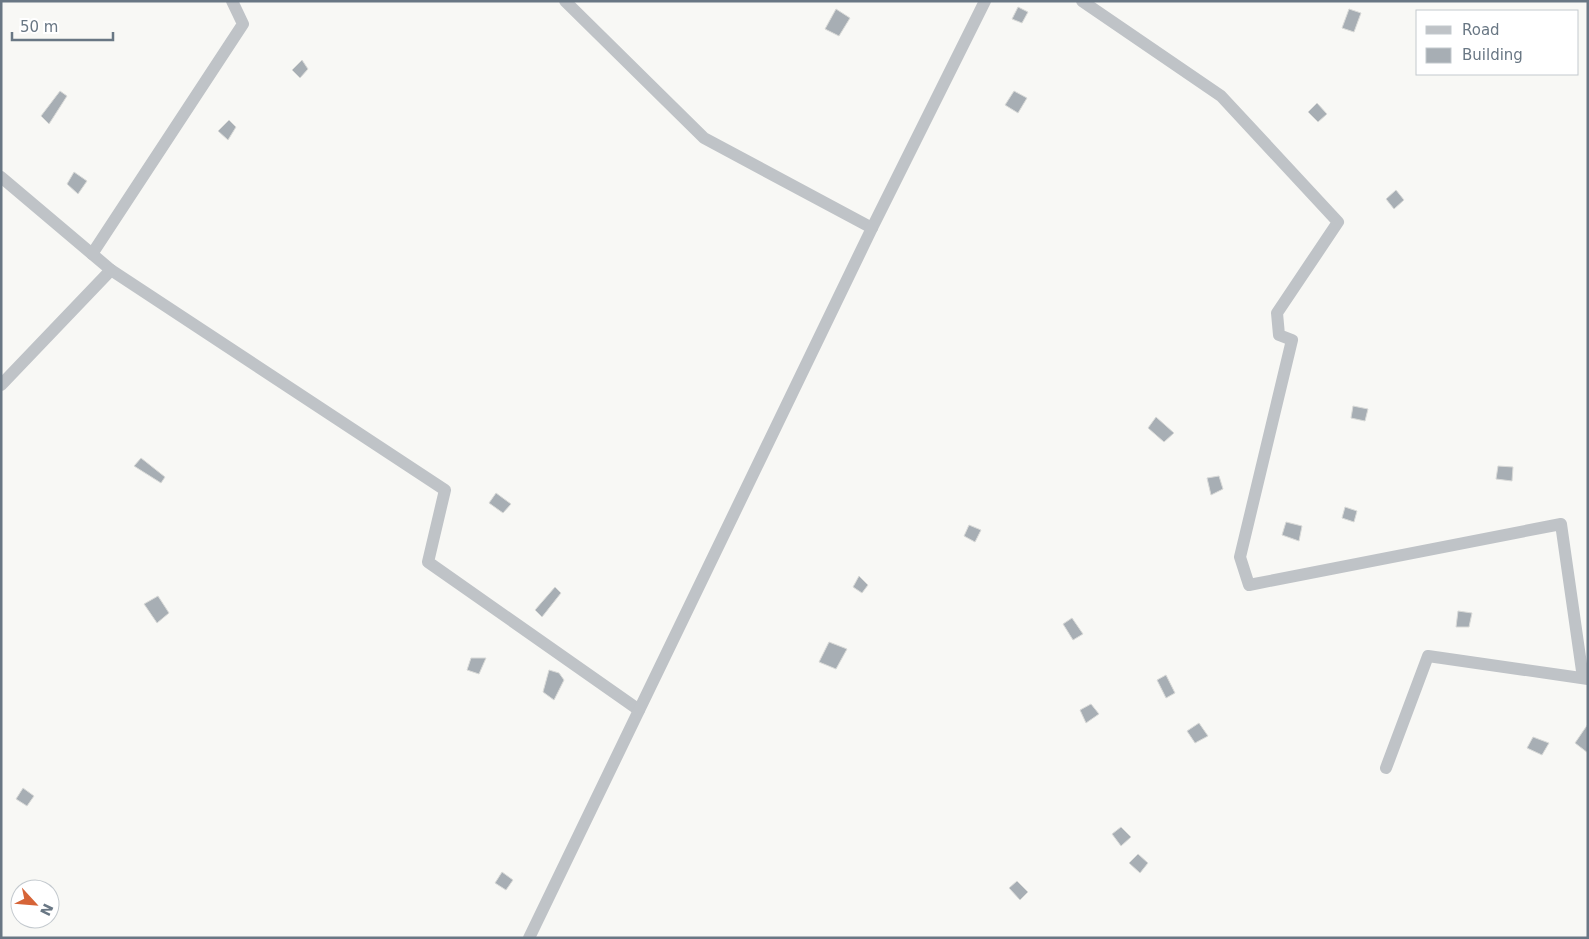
<svg xmlns="http://www.w3.org/2000/svg" width="1589" height="939" font-family="'DejaVu Sans',sans-serif">
<rect width="100%" height="100%" fill="#f8f8f5"/>
<g fill="#a7aeb4" stroke="#d9dad8">
<polygon points="1018,7 1028,12 1022,23 1012,19"/>
<polygon points="836,9 850,18 839,36 825,29"/>
<polygon points="1349,9 1361,13 1354,32 1342,28"/>
<polygon points="302,60 308,69 300,78 292,70"/>
<polygon points="60,91 67,96 49,124 41,116"/>
<polygon points="1014,91 1027,98 1018,113 1005,105"/>
<polygon points="1317,103 1327,114 1318,122 1308,112"/>
<polygon points="229,120 236,127 228,140 218,131"/>
<polygon points="74,172 87,181 78,194 67,184"/>
<polygon points="1396,190 1404,200 1394,209 1386,199"/>
<polygon points="1353,406 1368,409 1365,421 1351,418"/>
<polygon points="1156,417 1174,433 1164,442 1148,428"/>
<polygon points="141,458 165,477 161,483 134,466"/>
<polygon points="1498,466 1513,467 1512,481 1496,479"/>
<polygon points="1219,476 1223,489 1211,495 1207,478"/>
<polygon points="496,493 511,504 503,513 489,503"/>
<polygon points="1345,507 1357,511 1354,522 1342,518"/>
<polygon points="1286,522 1302,526 1299,541 1282,535"/>
<polygon points="969,525 981,530 975,542 964,536"/>
<polygon points="859,576 868,585 862,593 853,587"/>
<polygon points="555,587 561,593 542,617 535,610"/>
<polygon points="158,596 169,613 157,623 144,604"/>
<polygon points="1458,611 1472,613 1469,627 1456,627"/>
<polygon points="1072,618 1083,634 1073,640 1063,624"/>
<polygon points="829,642 847,649 836,669 819,662"/>
<polygon points="471,658 486,658 479,674 467,670"/>
<polygon points="549,670 559,673 564,680 554,700 543,692"/>
<polygon points="1166,675 1175,693 1166,698 1157,680"/>
<polygon points="1091,704 1099,714 1086,723 1080,710"/>
<polygon points="1199,723 1208,736 1195,743 1187,731"/>
<polygon points="1588,724 1588,753 1575,743"/>
<polygon points="1533,737 1549,743 1542,755 1527,748"/>
<polygon points="23,788 34,796 27,806 16,799"/>
<polygon points="1121,827 1131,837 1121,846 1112,834"/>
<polygon points="1138,854 1148,863 1140,873 1129,863"/>
<polygon points="502,872 513,880 506,890 495,883"/>
<polygon points="1017,881 1028,892 1020,900 1009,888"/>
</g>
<g fill="none" stroke-linecap="round" stroke-linejoin="round">
<g stroke="#bfc3c7" stroke-width="12">
<polyline points="565,1 704,138 872,228"/>
<polyline points="1082,1 1221,96 1338,222 1277,313 1279,335 1292,340 1240,557 1249,585 1561,524 1583,678"/>
<polyline points="1,177 111,270 1,385"/>
<polyline points="92,254 243,24 232,1"/>
<polyline points="111,270 445,490 428,562 639,710"/>
<polyline points="1386,768 1428,656 1588,679"/>
<polyline points="529,938 872,228 985,1"/>
</g>
</g>
<rect width="1589" height="939" fill="none" stroke="#697784" stroke-width="5"/>
<rect x="1416" y="10" width="162" height="65" fill="#ffffff" stroke="#c3c9ce"/>
<rect x="1426" y="26" width="25" height="8" fill="#bfc3c7" stroke="#c3c9ce"/>
<text x="1462" y="35" font-size="15" fill="#697784">Road</text>
<rect x="1426" y="48" width="25" height="15" fill="#a7aeb4" stroke="#c3c9ce"/>
<text x="1462" y="60" font-size="15" fill="#697784">Building</text>
<g transform="translate(35 904) rotate(116)"><circle r="24" fill="#ffffff" stroke="#c3c9ce"/>
<path d="M0-4L9 19L0 12L-9 19Z" fill="#d66437"/>
<text y="-8" font-size="14" font-weight="bold" text-anchor="middle" fill="#697784">N</text>
</g>
<path d="M12 32v8h101v-8" fill="none" stroke="#697784" stroke-width="2.5"/>
<text x="20" y="32" font-size="15" fill="#697784" stroke="#ffffff" stroke-width="4" paint-order="stroke">50 m</text>
</svg>
